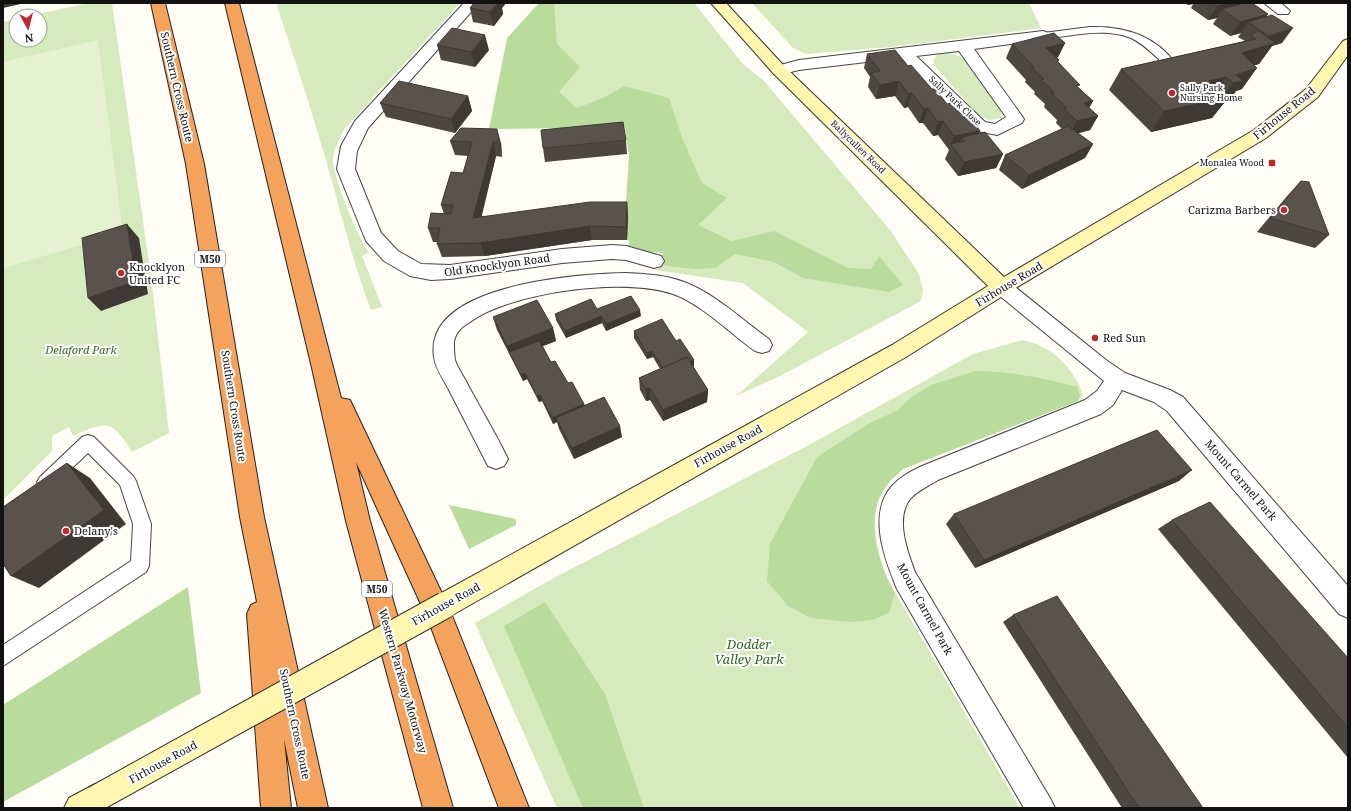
<svg xmlns="http://www.w3.org/2000/svg" width="1351" height="811" font-family="'Noto Serif',serif">
<rect width="100%" height="100%" fill="#fffdf5"/>
<g fill="#d5ebbd">
<path d="M 89,3 L 112,3 L 151,277 L 169,433 L 132,452 C 112,420 108,420 73,436 L 69,427 L 52,436 L 52,451 L 3,500 L 3,22 L 16,19 L 16,40 L 40,40 L 40,16 L 29,16 Z"/>
<path d="M 276,3 L 460,3 L 344,129 C 340,139 333,150 333,161 C 333,176 359,241 369,252 L 362,256 L 382,307 L 371,310 C 351,258 339,204 323,150 C 309,101 292,52 276,3 Z"/>
<polygon points="539,3 694,3 742,63 764,81 891,231 919,274 923,290 921,301 778,377 736,396 808,332 743,283 655,270 662,266 663,253 628,250 629,241 624,237 629,156 625,127 489,129"/>
<polygon points="752,3 1029,3 1041,28 891,47 806,54 793,48"/>
<polygon points="939,53 949,53 967,59 1001,110 1001,118 989,120 978,115 934,65 933,60"/>
<path d="M 1022,340 C 1051,345 1074,368 1083,395 L 1078,401 L 903,469 C 898,474 892,478 888,484 C 866,510 877,546 885,575 L 1020,808 L 557,808 L 475,623 L 550,580 L 807,446 L 973,354 Z"/>
</g>
<g fill="#b9dc9c">
<polygon points="539,3 554,3 557,44 580,67 559,92 577,108 605,97 624,86 669,98 683,140 702,183 727,198 698,225 732,241 774,231 848,268 871,269 879,256 903,285 889,292 803,278 774,262 735,254 715,268 695,269 658,265 663,253 628,250 629,241 624,237 629,156 625,127 489,129 507,38"/>
<path d="M 975,371 C 1009,371 1044,378 1077,387 L 1080,396 L 1078,401 L 903,469 C 898,474 892,478 888,484 C 862,515 878,563 895,593 L 889,613 L 872,620 L 851,622 L 811,618 L 788,606 L 767,581 L 770,544 L 817,457 L 868,424 L 898,410 L 913,396 L 931,385 Z"/>
<polygon points="449,505 516,519 516,525 469,549"/>
<polygon points="188,587 201,693 3,802 3,705"/>
<polygon points="545,602 605,694 644,808 583,808 504,626"/>
</g>
<polygon fill="#e6f2cf" points="98,40 123,233 3,268 3,62"/>
<g fill="none" stroke-linecap="round" stroke-linejoin="round">
<g stroke="#444" stroke-width="2">
<g id="lane">
<path d="M 1090,27 C 1123,26 1155,35 1175,63 L 1169,66 L 1165,65 C 1155,56 1144,44 1131,38 C 1105,27 1071,36 1043,39 L 1038,36 L 1043,33 Z"/>
<polygon points="88,435 94,437 133,476 136,481 151,524 149,566 146,572 3,666 3,645 131,561 133,524 120,485 88,453 52,487 46,490 40,487 37,482 40,477 82,437"/>
</g>
</g>
<g stroke="#444" stroke-width="2">
<g id="street">
<polygon points="464,3 479,3 368,128 357,151 355,169 381,233 398,251 421,264 450,265 562,249 612,245 626,246 661,256 664,261 661,266 654,268 626,260 612,259 562,263 450,279 431,280 410,276 384,261 366,241 337,169 341,146 355,121"/>
<polygon points="1264,3 1281,3 1290,11 1288,14 1278,14"/>
<path d="M 1043,31 L 1048,33 L 1051,36 L 1048,39 L 974,49 L 1024,119 L 1022,123 L 997,135 L 973,130 L 900,58 L 799,70 L 779,75 L 773,73 L 771,70 L 773,67 L 799,60 ZM 959,51 L 1006,117 L 995,124 L 985,122 L 916,56 Z"/>
<path d="M 626,273 C 646,274 666,275 684,282 C 716,294 742,320 769,339 L 772,345 L 769,351 L 762,353 L 755,351 C 731,334 700,303 673,294 C 625,277 511,292 470,322 C 462,327 456,331 454,342 C 454,348 454,354 455,360 C 458,369 465,378 469,387 C 482,411 496,434 508,459 L 504,466 L 496,469 L 488,466 C 475,441 462,415 449,390 C 444,380 435,368 434,357 C 423,284 578,274 626,273 Z"/>
<path d="M 1002,279 L 1009,282 L 1106,360 L 1125,373 L 1170,390 L 1183,397 L 1348,586 L 1348,618 L 1339,614 L 1167,411 L 1154,402 L 1122,390 L 1113,405 L 1101,414 L 938,480 C 929,486 914,492 908,502 C 896,522 908,553 915,572 L 1050,798 L 1055,808 L 1024,808 L 897,589 C 885,560 867,514 892,486 C 900,477 911,471 922,466 L 1085,400 L 1097,391 L 1104,381 L 995,292 L 992,287 L 995,282 Z"/>
</g>
</g>
<g stroke="#333" stroke-width="2">
<g id="secondary">
<polygon points="711,3 726,3 785,67 1004,277 1254,130 1306,89 1343,41 1348,39 1348,55 1318,97 1266,138 1009,292 906,357 454,614 445,618 436,614 432,605 436,596 892,345 988,286 773,73"/>
<polygon points="95,784 105,789 110,799 106,808 64,808 69,798"/>
</g>
</g>
<g stroke="#222" stroke-width="2">
<g id="highway">
<polygon points="151,3 165,3 204,164 264,517 328,808 298,808 284,739 291,808 261,808 247,614 251,605 257,602 240,517 186,164"/>
<polygon points="225,3 239,3 341,398 350,400 449,608 529,808 499,808 429,622 356,462 370,521 453,808 423,808 346,521 312,368"/>
</g>
</g>
<use href="#lane" fill="#fff" fill-rule="evenodd"/>
<use href="#street" fill="#fff" fill-rule="evenodd"/>
<use href="#secondary" fill="#fff6b0" fill-rule="evenodd"/>
<use href="#highway" fill="#f5a25d" fill-rule="evenodd"/>
<g stroke="#333" stroke-width="28" stroke-linecap="butt">
<polyline id="secondary-bridge" points="95,799 445,605"/>
</g>
<use href="#secondary-bridge" stroke="#fff6b0" stroke-width="26"/>
</g>
<g fill="#4d4742">
<polygon points="474,3 506,3 502,8 503,14 494,26 473,22 470,8"/>
<polygon points="1185,3 1241,3 1241,4 1266,17 1282,43 1272,46 1259,64 1254,65 1242,89 1236,91 1228,102 1224,103 1212,118 1151,132 1109,90 1121,69 1245,41 1238,37 1241,33 1230,36 1213,24 1217,18 1208,20 1191,8 1193,4 1188,5"/>
<polygon points="1065,43 1058,57 1057,58 1059,60 1058,62 1078,87 1093,101 1089,108 1098,116 1090,130 1078,133 1093,144 1085,158 1022,189 999,170 1005,155 1062,129 1056,123 1057,120 1044,107 1045,104 1034,94 1035,92 1025,82 1026,80 1006,58 1012,44"/>
<polygon points="437,45 489,50 475,67 441,60"/>
<polygon points="867,54 908,66 947,104 980,131 979,133 1003,154 996,168 958,176 945,159 949,150 938,135 933,136 923,123 919,123 908,107 904,108 895,96 876,99 868,87 870,77 864,68"/>
<polygon points="468,96 472,111 455,133 386,117 380,103"/>
<polygon points="461,128 501,143 502,157 496,156 481,217 627,202 628,216 627,240 592,240 485,256 442,257 437,244 437,242 433,242 428,228 444,214 441,205 463,173 468,156 455,155 450,141"/>
<polygon points="626,140 627,154 545,162 543,148"/>
<polygon points="1301,181 1329,235 1315,248 1257,232 1288,195"/>
<polygon points="597,309 641,316 606,331 602,323 566,338 556,320 555,314"/>
<polygon points="493,317 553,328 556,341 543,346 551,362 584,404 585,405 622,437 574,459 559,429 557,422 553,424 542,401 539,402 527,379 523,381 497,330"/>
<polygon points="634,331 676,341 694,360 694,366 693,367 708,390 707,402 663,421 650,400 646,401 640,390 639,378 660,369 653,357 647,359 634,338"/>
<polygon points="1179,481 975,568 946,524 954,514"/>
<polygon points="1172,520 1348,658 1348,758 1158,529"/>
<polygon points="1013,615 1203,808 1122,808 1003,622"/>
</g>
<g fill="#3f3936">
<polygon points="3,3 25,3 3,8"/>
<polygon points="496,3 506,3 502,8 503,14 494,26 490,12"/>
<polygon points="1190,3 1194,3 1193,4 1188,5"/>
<polygon points="1227,3 1241,3 1235,12 1222,9 1217,18 1208,20 1217,6"/>
<polygon points="1268,14 1258,28 1248,22 1241,33 1230,36 1240,22"/>
<polygon points="1293,28 1282,43 1272,46 1259,64 1227,74 1242,53 1261,47 1269,36"/>
<polygon points="485,35 489,50 475,67 471,52"/>
<polygon points="1065,43 1058,57 1039,62 1046,48"/>
<polygon points="1257,68 1242,89 1236,91 1228,102 1224,103 1212,118 1151,132 1164,111 1222,99 1233,83 1236,75"/>
<polygon points="1226,77 1211,98 1209,81"/>
<polygon points="899,81 895,96 876,99 880,85"/>
<polygon points="912,93 908,107 904,108 908,94"/>
<polygon points="468,96 472,111 455,133 451,119"/>
<polygon points="1093,101 1085,115 1084,103"/>
<polygon points="928,108 923,123 919,123 924,109"/>
<polygon points="1098,116 1090,130 1069,136 1077,121"/>
<polygon points="943,121 938,135 933,136 938,122"/>
<polygon points="497,129 501,143 502,157 499,142"/>
<polygon points="980,131 974,145 965,141 962,137 957,149 951,145 954,136"/>
<polygon points="493,142 496,156 478,232 473,218"/>
<polygon points="1093,144 1085,158 1022,189 1029,175"/>
<polygon points="1003,154 996,168 958,176 964,162"/>
<polygon points="627,202 628,216 627,240 626,227"/>
<polygon points="127,224 139,238 148,294 101,311 88,298"/>
<polygon points="590,226 592,240 485,256 480,243"/>
<polygon points="640,310 641,316 606,331 606,324"/>
<polygon points="601,316 602,323 566,338 565,331"/>
<polygon points="553,328 556,341 512,358 507,346"/>
<polygon points="652,351 653,357 647,359 647,353"/>
<polygon points="694,360 694,366 666,379 666,372"/>
<polygon points="525,373 527,379 523,381 521,375"/>
<polygon points="650,388 650,400 646,401 646,389"/>
<polygon points="708,390 707,402 663,421 663,410"/>
<polygon points="540,395 542,401 539,402 537,396"/>
<polygon points="584,404 585,410 556,418 557,422 553,424 552,418"/>
<polygon points="620,426 622,437 574,459 572,448"/>
<polygon points="67,463 90,478 126,524 39,588 11,576"/>
<polygon points="1192,470 1179,481 975,568 984,560"/>
</g>
<g fill="#5a524d" stroke="#3f3936">
<polygon points="474,3 498,3 490,12 470,8"/>
<polygon points="1212,3 1227,3 1217,6"/>
<polygon points="1244,3 1252,3 1268,14 1240,22 1222,9"/>
<polygon points="1272,15 1293,28 1269,36 1248,22"/>
<polygon points="452,28 485,35 471,52 437,45"/>
<polygon points="1259,31 1275,43 1242,53 1257,68 1236,75 1243,81 1233,83 1226,77 1209,81 1227,98 1164,111 1121,69 1256,39 1250,35"/>
<polygon points="1054,33 1065,43 1046,48 1059,60 1057,61 1080,85 1076,86 1093,101 1084,103 1098,116 1077,121 1064,109 1067,108 1051,93 1054,92 1041,80 1044,79 1031,67 1034,67 1012,44"/>
<polygon points="895,50 908,66 911,65 932,89 935,89 947,104 953,103 963,117 968,116 980,131 954,136 943,121 938,122 928,108 924,109 912,93 908,94 899,81 880,85 871,73 880,71 867,54"/>
<polygon points="399,81 468,96 451,119 380,103"/>
<polygon points="623,122 626,140 543,148 541,130"/>
<polygon points="1068,126 1093,144 1029,175 1005,155"/>
<polygon points="461,128 497,129 499,142 493,142 473,218 590,202 627,202 626,227 590,226 480,243 437,244 440,228 428,228 431,213 451,214 453,205 441,205 451,172 463,173 472,142 450,141"/>
<polygon points="985,132 1003,154 964,162 951,144 965,141 962,137"/>
<polygon points="1301,181 1309,182 1329,235 1270,218"/>
<polygon points="127,224 136,281 88,298 82,238"/>
<polygon points="631,296 640,310 606,324 601,316 565,331 555,314 591,299 597,309"/>
<polygon points="537,300 553,328 507,346 493,317"/>
<polygon points="662,319 676,341 680,339 694,360 690,362 687,357 663,368 652,351 647,353 634,331"/>
<polygon points="539,341 551,362 555,361 568,383 572,382 584,404 552,418 540,395 537,396 525,373 521,375 509,352"/>
<polygon points="687,357 708,390 663,410 650,388 646,389 639,378"/>
<polygon points="604,397 620,426 572,448 556,418"/>
<polygon points="1157,430 1192,470 984,560 954,514"/>
<polygon points="67,463 104,510 11,576 3,564 3,507"/>
<polygon points="1210,502 1348,658 1348,728 1172,520"/>
<polygon points="1057,596 1203,808 1139,808 1013,615"/>
</g>
<g fill="#c4262e" stroke="#fff" stroke-width="1.5">
<circle cx="1172" cy="93" r="4"/>
<rect x="1268" y="159" width="8" height="8" rx="2"/>
<circle cx="1284" cy="210" r="4"/>
<circle cx="121" cy="273" r="4"/>
<circle cx="1095" cy="338" r="4"/>
<circle cx="66" cy="531" r="4"/>
</g>
<g text-anchor="middle" stroke-width="4" stroke-linejoin="round" paint-order="stroke">
<g font-size="9" fill="#111" stroke="#fff" text-anchor="start">
<text x="1180" y="91">Sally Park<tspan x="1180" dy="10">Nursing Home</tspan></text>
<text x="1264" y="166" text-anchor="end">Monalea Wood</text>
</g>
<g font-size="9" fill="#111" stroke="#fff">
<text transform="translate(955 101) rotate(43)" y="3">Sally Park Close</text>
<text transform="translate(858 147) rotate(44)" y="3">Ballycullen Road</text>
</g>
<g fill="#fff" stroke="#585858" stroke-width="1">
<rect x="195" y="251" width="30" height="16" rx="3"/>
<rect x="362" y="581" width="30" height="16" rx="3"/>
</g>
<g font-size="10" font-weight="bold" fill="#111">
<text x="210" y="263">M50</text>
<text x="377" y="593">M50</text>
</g>
<g font-size="11" fill="#111" stroke="#fff">
<text transform="translate(177 87) rotate(77)" y="4">Southern Cross Route</text>
<text transform="translate(1284 113) rotate(-39)" y="4">Firhouse Road</text>
<text transform="translate(497 265) rotate(-8)" y="4">Old Knocklyon Road</text>
<text transform="translate(1009 284) rotate(-31)" y="4">Firhouse Road</text>
<text transform="translate(234 406) rotate(81)" y="4">Southern Cross Route</text>
<text transform="translate(728 446) rotate(-29)" y="4">Firhouse Road</text>
<text transform="translate(1241 480) rotate(49)" y="4">Mount Carmel Park</text>
<text transform="translate(446 604) rotate(-29)" y="4">Firhouse Road</text>
<text transform="translate(925 609) rotate(61)" y="4">Mount Carmel Park</text>
<text transform="translate(403 681) rotate(74)" y="4">Western Parkway Motorway</text>
<text transform="translate(295 724) rotate(78)" y="4">Southern Cross Route</text>
<text transform="translate(163 762) rotate(-29)" y="4">Firhouse Road</text>
</g>
<g font-size="11" fill="#111" stroke="#fff" text-anchor="start">
<text x="1276" y="214" text-anchor="end">Carizma Barbers</text>
<text x="129" y="271">Knocklyon<tspan x="129" dy="13">United FC</tspan></text>
<text x="1103" y="342">Red Sun</text>
<text x="74" y="535">Delany's</text>
</g>
<g font-size="11" font-style="italic" fill="#2f6b1f" stroke="#fff">
<text x="81" y="354">Delaford Park</text>
</g>
<g font-size="13" font-style="italic" fill="#2f6b1f" stroke="#fff">
<text x="749" y="649">Dodder<tspan x="749" dy="15">Valley Park</tspan></text>
</g>
</g>
<rect width="1351" height="811" fill="none" stroke="#111111" stroke-width="8"/>
<g transform="translate(28 28) rotate(173)"><circle r="19" fill="#ffffff" stroke="#a0a0a0"/>
<path d="M0-3L7 15L0 10L-7 15Z" fill="#c4262e"/>
<text y="-6" font-size="11" font-weight="bold" text-anchor="middle" fill="#111111">N</text>
</g>
</svg>
